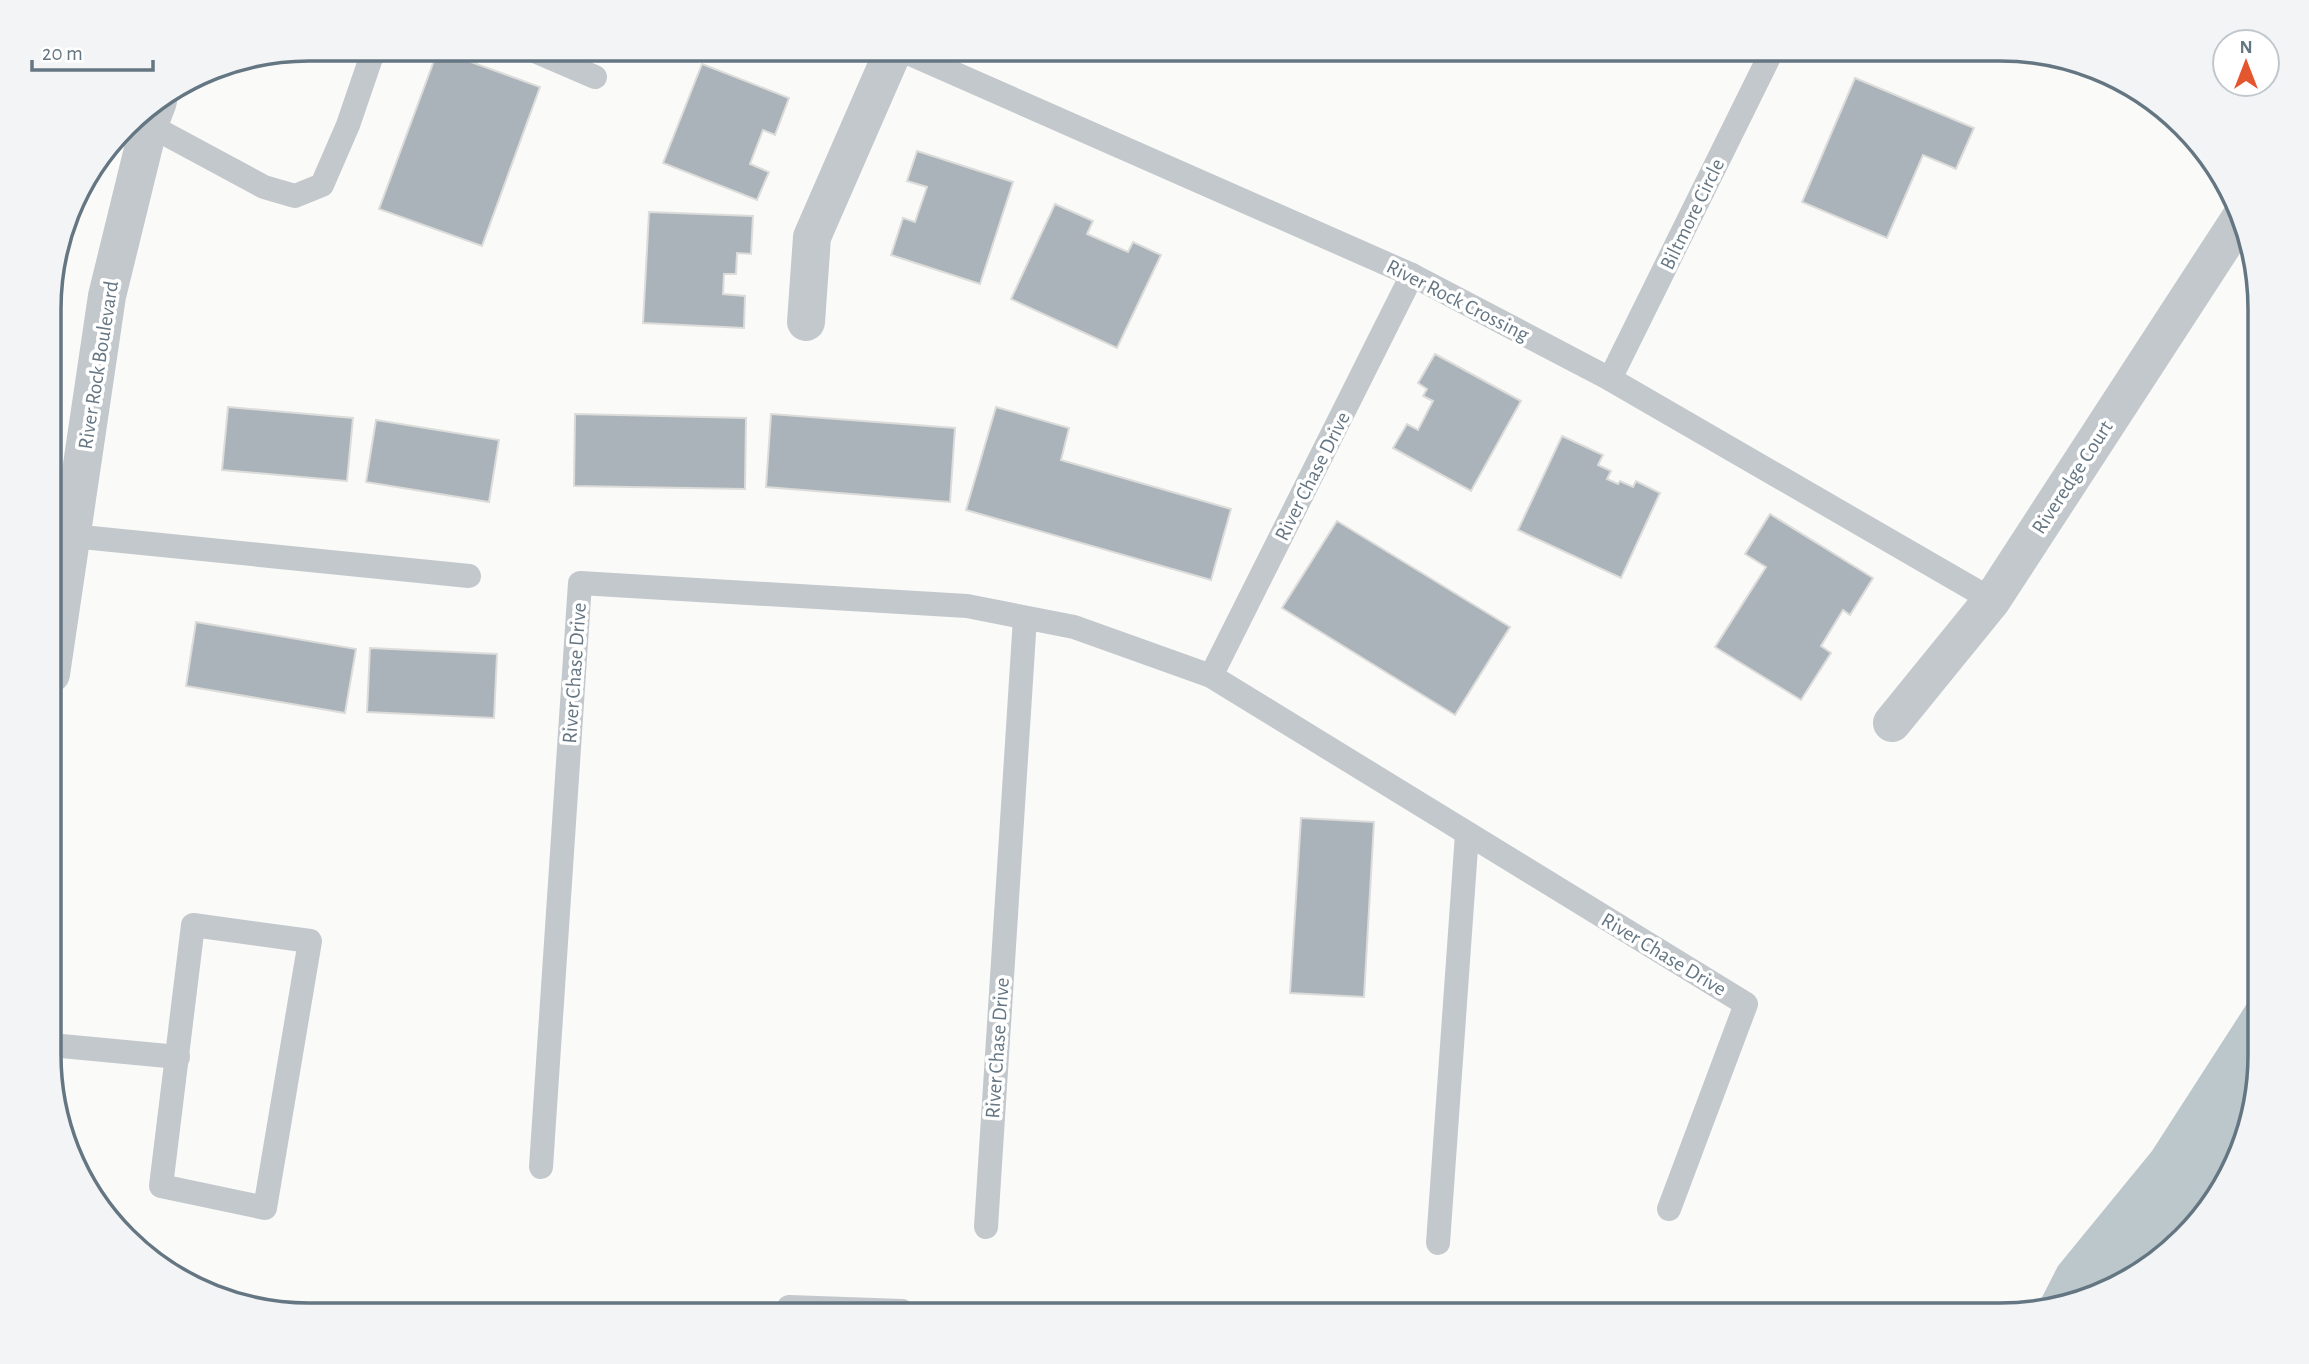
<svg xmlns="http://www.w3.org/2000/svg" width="2309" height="1364" font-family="'Alegreya Sans',sans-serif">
<rect width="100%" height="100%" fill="#fafaf8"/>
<polygon fill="#bbc7cb" points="2259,985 2259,1071 2225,1185 2183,1239 2130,1280 2036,1309 2058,1266 2152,1151"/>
<g fill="#aab3b9" stroke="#dcdcda" stroke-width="2">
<polygon points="438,50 540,87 482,246 379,209"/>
<polygon points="702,64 789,98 775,135 763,130 750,164 769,172 757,200 663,163"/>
<polygon points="1855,78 1974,128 1956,169 1923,155 1887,238 1802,202"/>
<polygon points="917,151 1013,182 980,284 891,255 903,218 915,222 927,187 907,181"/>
<polygon points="1055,204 1093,221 1087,234 1128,252 1133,242 1161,255 1117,348 1011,299"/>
<polygon points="649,212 753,216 751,254 737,253 736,274 724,274 723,294 745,296 744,328 643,323"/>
<polygon points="1435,354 1521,401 1471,491 1393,448 1407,424 1418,430 1433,401 1423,396 1427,389 1418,383"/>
<polygon points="228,407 353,418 347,481 222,470"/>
<polygon points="996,407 1069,428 1061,460 1231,509 1211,580 966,510"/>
<polygon points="575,414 746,418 745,489 574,486"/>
<polygon points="771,414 955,428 950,502 766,487"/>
<polygon points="376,420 499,440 489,502 366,482"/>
<polygon points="1562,436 1603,455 1598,465 1611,471 1607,479 1618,484 1620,481 1633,487 1636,481 1660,493 1621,578 1518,530"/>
<polygon points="1770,514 1873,578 1850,615 1843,610 1821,646 1831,653 1801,700 1715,647 1766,567 1745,554"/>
<polygon points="1337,521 1510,627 1455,715 1282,608"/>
<polygon points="196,622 356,649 345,713 186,686"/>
<polygon points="370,648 497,654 494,718 367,712"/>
<polygon points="1301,818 1374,822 1364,997 1290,993"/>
</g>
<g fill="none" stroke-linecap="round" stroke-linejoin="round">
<g stroke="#c3c8cc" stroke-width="24">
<polyline points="530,49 595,77"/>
<polyline points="899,49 1412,275 1610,379 1992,600"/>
<polyline points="137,124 149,125 264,187 295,196 322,185 348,125 374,49"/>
<polyline points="1412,275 1211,676 1746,1004 1669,1209"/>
<polyline points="1610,379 1773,49"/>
<polyline points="72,536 469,576"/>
<polygon points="193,925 310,941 265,1208 161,1186"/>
<polyline points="51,1045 178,1057"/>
<polyline points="541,1167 580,583 967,606 1074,627 1211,676"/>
<polyline points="986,1227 1025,618"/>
<polyline points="1438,1243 1467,834"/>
<polyline points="789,1315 789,1307 902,1311 902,1315"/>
</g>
<g stroke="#c3c8cc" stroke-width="38">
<polyline points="806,322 812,237 894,49"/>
<polyline points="1892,723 1992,600 2239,220"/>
</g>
<polyline stroke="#c3c8cc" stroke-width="38" points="51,674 107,296 149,125 158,101"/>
</g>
<g text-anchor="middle" stroke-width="7" stroke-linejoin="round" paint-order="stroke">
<g font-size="21" fill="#657683" stroke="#fff">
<text transform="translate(1692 214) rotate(-64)" y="7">Biltmore Circle</text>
<text transform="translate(1458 300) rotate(27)" y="7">River Rock Crossing</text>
<text transform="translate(98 365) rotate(-81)" y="7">River Rock Boulevard</text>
<text transform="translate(1312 476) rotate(-63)" y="7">River Chase Drive</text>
<text transform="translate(2072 477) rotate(-57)" y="7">Riveredge Court</text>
<text transform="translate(574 673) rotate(-86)" y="7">River Chase Drive</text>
<text transform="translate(1664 954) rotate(31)" y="7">River Chase Drive</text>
<text transform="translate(997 1048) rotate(-86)" y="7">River Chase Drive</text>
</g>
</g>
<path d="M0 0H2309V1364H0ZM309 61H2000A248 248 0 0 1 2248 309V1055A248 248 0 0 1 2000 1303H309A248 248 0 0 1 61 1055V309A248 248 0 0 1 309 61Z" fill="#f3f4f5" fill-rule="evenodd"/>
<path fill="none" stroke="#657683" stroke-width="3.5" d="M309 61H2000A248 248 0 0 1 2248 309V1055A248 248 0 0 1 2000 1303H309A248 248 0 0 1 61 1055V309A248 248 0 0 1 309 61Z"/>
<g transform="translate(2246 63)"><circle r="33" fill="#ffffff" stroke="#c1c8cd" stroke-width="2"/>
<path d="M0-5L12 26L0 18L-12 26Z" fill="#e4572e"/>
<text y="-10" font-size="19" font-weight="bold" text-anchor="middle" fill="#657683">N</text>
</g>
<path d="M32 60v10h121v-10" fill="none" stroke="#657683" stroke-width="3.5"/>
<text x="42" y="60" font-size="21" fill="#657683" stroke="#ffffff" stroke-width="5" paint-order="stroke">20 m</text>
</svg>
